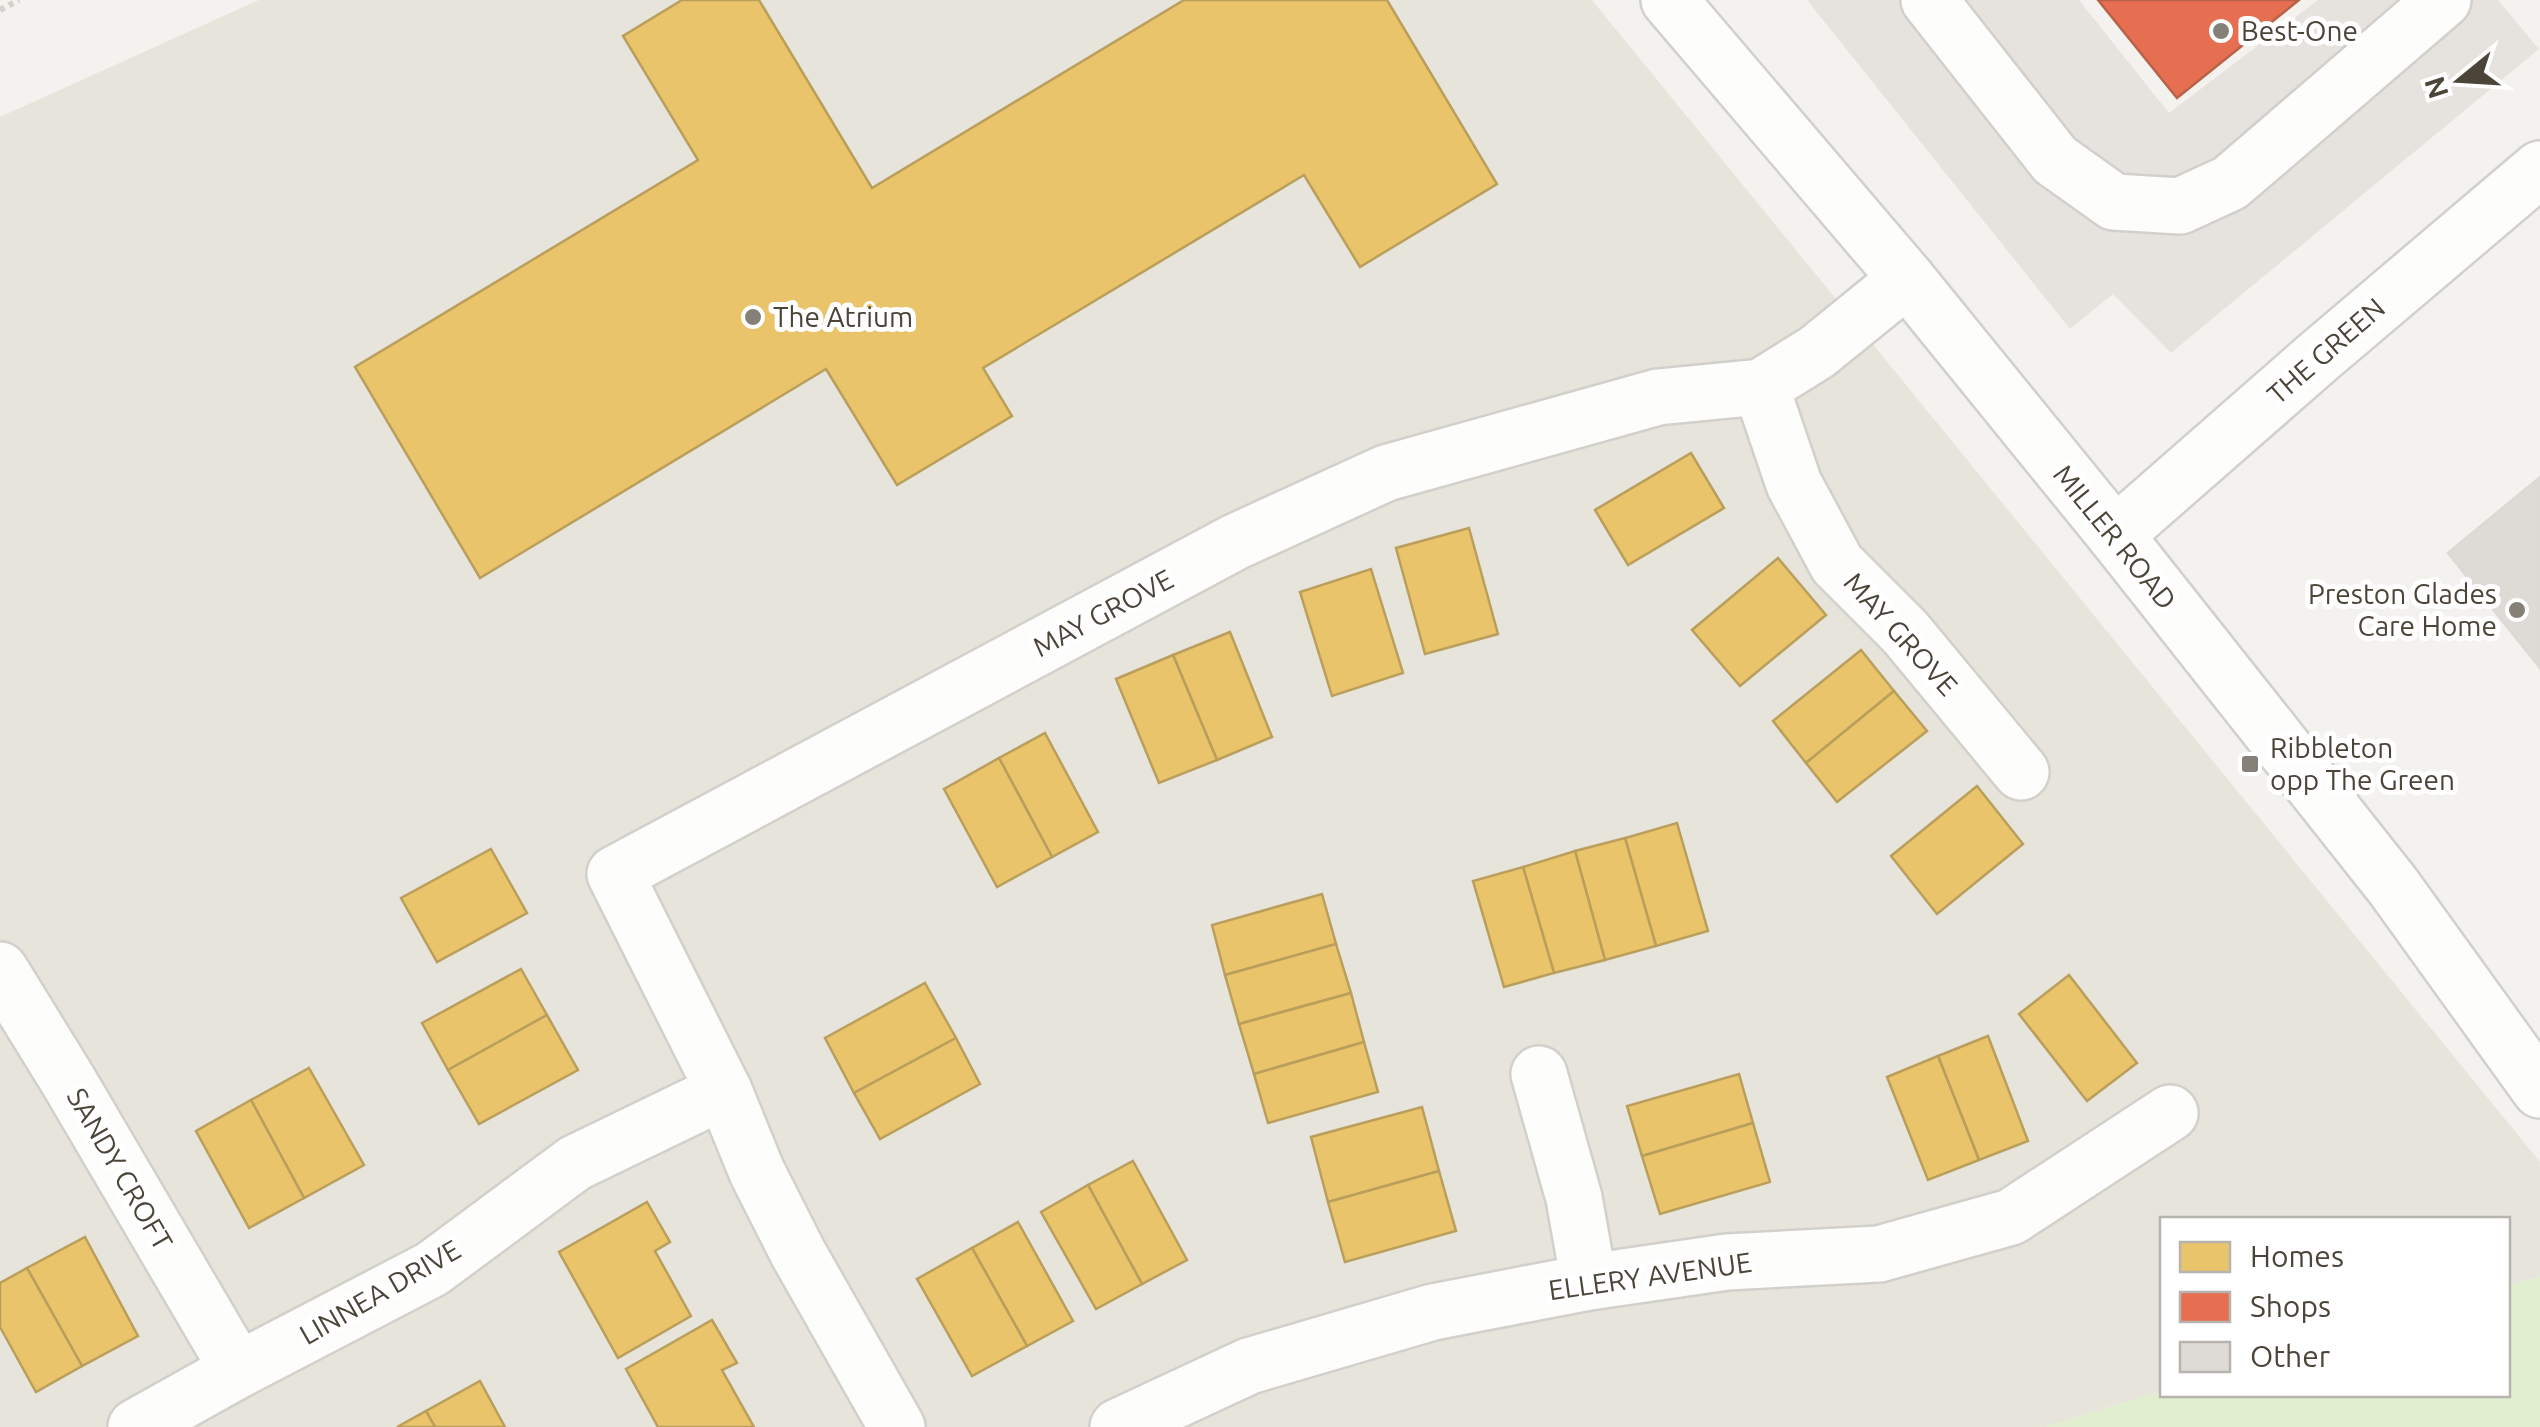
<svg xmlns="http://www.w3.org/2000/svg" width="2540" height="1427" font-family="Ubuntu,sans-serif">
<rect width="100%" height="100%" fill="#f4f2ee"/>
<polygon fill="#e7e4dc" points="259,0 1592,0 2540,1162 2540,1276 2508,1286 2508,1220 2162,1220 2162,1391 2045,1427 0,1427 0,117"/>
<polygon fill="#e1eecf" points="2540,1276 2540,1427 2045,1427 2162,1391 2162,1394 2508,1394 2508,1286"/>
<polygon fill="#e6e3df" points="1807,0 2079,0 2169,113 2318,0 2498,0 2539,49 2171,353 2113,294 2070,329"/>
<g fill="#e9c46a" stroke="#ba9e5b" stroke-width="2.5">
<polygon points="682,0 759,0 872,188 1184,0 1387,0 1497,184 1360,267 1304,175 983,368 1012,416 897,485 826,369 480,578 355,367 698,160 623,36"/>
<polygon points="1691,453 1724,508 1628,565 1595,510"/>
<polygon points="1469,528 1498,634 1425,654 1396,548"/>
<polygon points="1778,558 1826,615 1740,686 1692,630"/>
<polygon points="1371,569 1403,673 1332,696 1300,592"/>
<polygon points="1230,632 1272,737 1217,760 1173,655"/>
<polygon points="1861,650 1894,691 1806,763 1773,721"/>
<polygon points="1173,655 1217,760 1159,783 1116,679"/>
<polygon points="1894,691 1927,731 1837,802 1806,763"/>
<polygon points="1045,733 1098,832 1052,857 999,758"/>
<polygon points="999,758 1052,857 997,887 944,789"/>
<polygon points="1977,786 2023,844 1937,914 1891,856"/>
<polygon points="1677,823 1708,931 1656,946 1625,838"/>
<polygon points="1625,838 1656,946 1605,960 1575,851"/>
<polygon points="491,849 527,913 437,962 401,898"/>
<polygon points="1575,851 1605,960 1554,973 1523,867"/>
<polygon points="1523,867 1554,973 1504,987 1473,881"/>
<polygon points="1322,894 1336,944 1225,975 1212,925"/>
<polygon points="1336,944 1351,993 1239,1024 1225,975"/>
<polygon points="521,969 547,1015 448,1070 422,1023"/>
<polygon points="2069,975 2137,1063 2087,1101 2019,1014"/>
<polygon points="925,983 956,1038 854,1093 825,1038"/>
<polygon points="1351,993 1364,1042 1254,1074 1239,1024"/>
<polygon points="547,1015 578,1070 479,1124 448,1070"/>
<polygon points="1988,1036 2028,1141 1979,1160 1938,1056"/>
<polygon points="956,1038 980,1084 880,1139 854,1093"/>
<polygon points="1364,1042 1378,1092 1268,1123 1254,1074"/>
<polygon points="1938,1056 1979,1160 1928,1180 1887,1077"/>
<polygon points="309,1068 364,1165 304,1198 251,1100"/>
<polygon points="1739,1074 1753,1123 1642,1156 1627,1106"/>
<polygon points="251,1100 304,1198 249,1228 196,1131"/>
<polygon points="1422,1107 1439,1171 1328,1202 1311,1137"/>
<polygon points="1753,1123 1770,1182 1660,1214 1642,1156"/>
<polygon points="1133,1161 1187,1260 1142,1284 1088,1185"/>
<polygon points="1439,1171 1456,1231 1345,1262 1328,1202"/>
<polygon points="1088,1185 1142,1284 1096,1309 1041,1212"/>
<polygon points="647,1202 670,1242 655,1251 691,1316 618,1358 559,1252"/>
<polygon points="1018,1222 1073,1321 1027,1346 972,1248"/>
<polygon points="85,1237 138,1336 82,1366 27,1268"/>
<polygon points="972,1248 1027,1346 972,1376 917,1279"/>
<polygon points="27,1268 82,1366 36,1392 0,1327 0,1283"/>
<polygon points="712,1320 737,1363 722,1370 754,1427 658,1427 626,1369"/>
<polygon points="480,1381 505,1427 435,1427 426,1411"/>
<polygon points="426,1411 435,1427 397,1427"/>
</g>
<polygon fill="#e76f51" stroke="#b8624a" stroke-width="2.5" points="2098,0 2299,0 2177,98"/>
<polygon fill="#dedbd6" stroke="#dcd9d4" stroke-width="2.5" points="2540,477 2540,668 2448,553"/>
<g fill="none" stroke-linecap="round" stroke-linejoin="round">
<g stroke="#d2d0cb" stroke-width="60">
<g id="minor">
<polyline points="1669,0 1907,279 2115,535 2393,886 2540,1090"/>
<polyline points="1929,0 2055,160 2114,202 2180,206 2230,183 2443,0"/>
<polyline points="1761,387 1817,352 1907,279"/>
<polyline points="2115,535 2316,359 2540,169"/>
<polyline points="0,970 69,1082 238,1370"/>
<polyline points="1539,1074 1574,1198 1589,1282"/>
<polyline points="136,1427 238,1370 432,1269 575,1163 724,1091"/>
<polyline points="897,1427 798,1253 757,1172 724,1091 615,874 1235,542 1386,473 1658,397 1761,387 1794,484 1837,564 1905,632 2021,772"/>
<polyline points="1118,1427 1249,1366 1433,1312 1589,1282 1727,1262 1879,1254 2011,1217 2170,1113"/>
</g>
</g>
<polyline stroke="#d3d2cc" stroke-width="6" stroke-dasharray="5 5" stroke-linecap="butt" points="0,10 19,0"/>
<use href="#minor" stroke="#fdfdfc" stroke-width="55"/>
</g>
<g fill="#868178" stroke="#fff" stroke-width="4">
<circle cx="2221" cy="31" r="10"/>
<circle cx="753" cy="317" r="10"/>
<circle cx="2517" cy="610" r="10"/>
<rect x="2240" y="754" width="20" height="20" rx="5"/>
</g>
<g text-anchor="middle" stroke-width="10" stroke-linejoin="round" paint-order="stroke">
<g font-size="28" fill="#4b4439" stroke="#fff" text-anchor="start">
<text x="2241" y="41">Best-One</text>
<text x="773" y="327">The Atrium</text>
<text x="2497" y="604" text-anchor="end">Preston Glades<tspan x="2497" dy="32">Care Home</tspan></text>
<text x="2270" y="758">Ribbleton<tspan x="2270" dy="32">opp The Green</tspan></text>
</g>
<g font-size="28" fill="#4b4439" stroke="#fff">
<text transform="translate(2326 351) rotate(-41)" y="10">THE GREEN</text>
<text transform="translate(2115 537) rotate(51)" y="10">MILLER ROAD</text>
<text transform="translate(1103 613) rotate(-28)" y="10">MAY GROVE</text>
<text transform="translate(1901 634) rotate(48)" y="10">MAY GROVE</text>
<text transform="translate(120 1169) rotate(60)" y="10">SANDY CROFT</text>
<text transform="translate(1650 1276) rotate(-8)" y="10">ELLERY AVENUE</text>
<text transform="translate(380 1292) rotate(-30)" y="10">LINNEA DRIVE</text>
</g>
</g>
<rect x="2160" y="1217" width="350" height="180" fill="#ffffff" stroke="#b7b4b0" stroke-width="2.5"/>
<rect x="2180" y="1242" width="50" height="30" fill="#e9c46a" stroke="#b7b4b0" stroke-width="2.5"/>
<text x="2250" y="1267" font-size="30" fill="#4b4439">Homes</text>
<rect x="2180" y="1292" width="50" height="30" fill="#e76f51" stroke="#b7b4b0" stroke-width="2.5"/>
<text x="2250" y="1317" font-size="30" fill="#4b4439">Shops</text>
<rect x="2180" y="1342" width="50" height="30" fill="#dedbd6" stroke="#b7b4b0" stroke-width="2.5"/>
<text x="2250" y="1367" font-size="30" fill="#4b4439">Other</text>
<g transform="translate(2460 80) rotate(252)" stroke="#ffffff" stroke-width="8" paint-order="stroke">
<path d="M0-8L18 38L0 25L-18 38Z" fill="#4b4439"/>
<text y="-15" font-size="28" font-weight="bold" text-anchor="middle" fill="#4b4439">N</text>
</g>
</svg>
